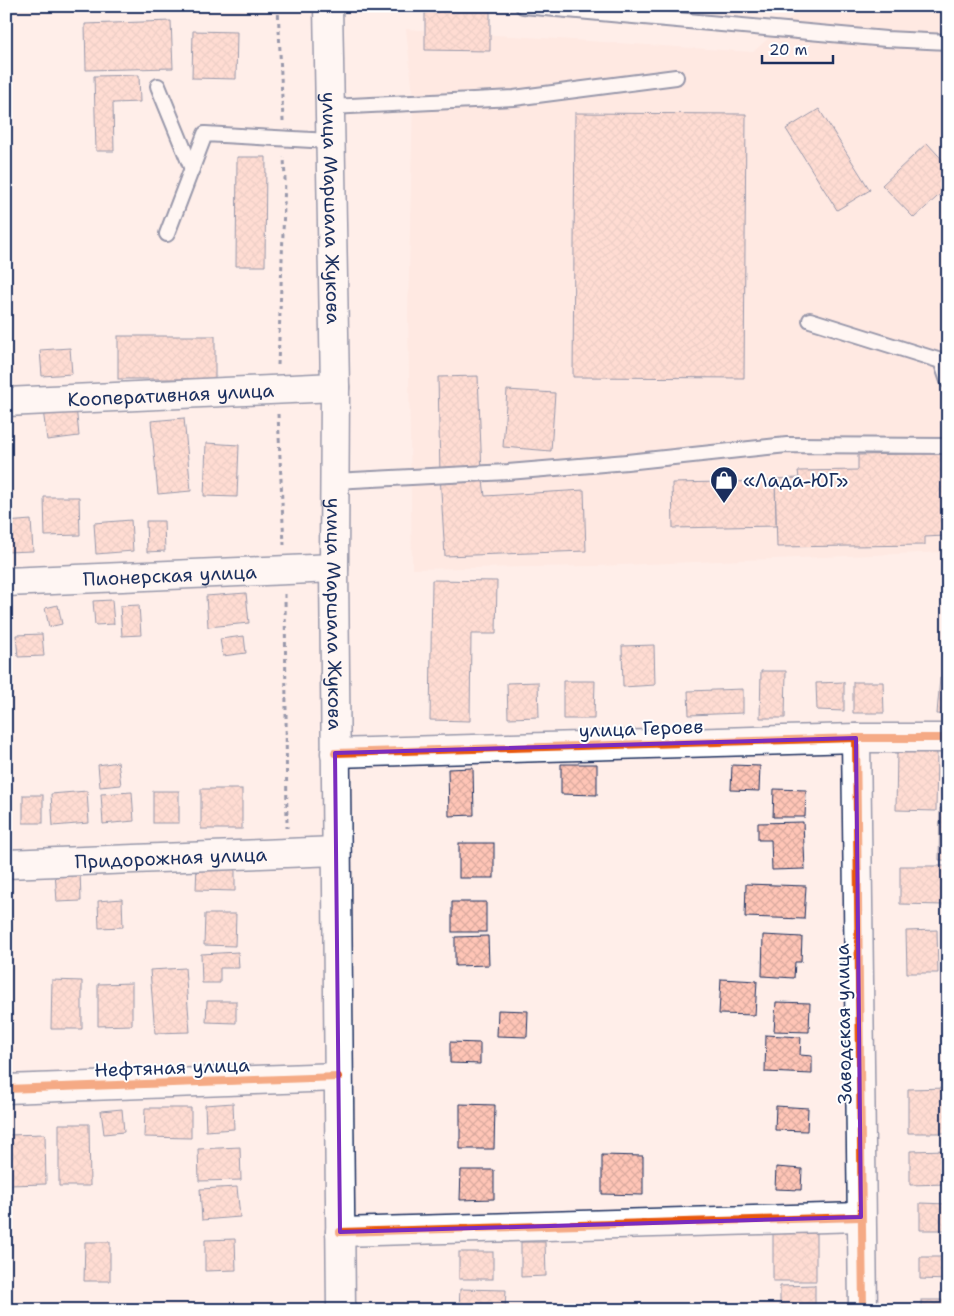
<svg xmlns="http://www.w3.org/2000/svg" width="954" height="1316" font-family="'Shantell Sans',sans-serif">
<defs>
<pattern id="building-cross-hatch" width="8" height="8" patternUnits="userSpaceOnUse" patternTransform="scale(1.25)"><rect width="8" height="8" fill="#ffc5b6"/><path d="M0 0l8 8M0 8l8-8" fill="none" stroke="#daaa9f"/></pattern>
</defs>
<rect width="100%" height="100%" fill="#ffeee9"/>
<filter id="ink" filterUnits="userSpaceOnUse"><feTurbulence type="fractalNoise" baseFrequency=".02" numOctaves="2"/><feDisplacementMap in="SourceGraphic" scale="10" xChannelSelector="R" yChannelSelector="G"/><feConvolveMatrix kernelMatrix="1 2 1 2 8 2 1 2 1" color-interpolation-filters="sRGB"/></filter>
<g filter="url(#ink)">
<polygon fill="#ffe2da" points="804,6 948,6 948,552 598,566 412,569 408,315 413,95 406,29 753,52"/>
<g fill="url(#building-cross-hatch)" stroke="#1b2f5e">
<polygon points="425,11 490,11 490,51 425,50"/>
<polygon points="171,21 173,68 86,70 85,24"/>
<polygon points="193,31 237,32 236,79 192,78"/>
<polygon points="139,75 140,102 113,103 114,151 96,151 94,76"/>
<polygon points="819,109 870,190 837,210 786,129"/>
<polygon points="575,113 746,114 744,378 573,377"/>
<polygon points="927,143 948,166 948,187 914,218 882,185"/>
<polygon points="237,157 266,157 265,266 236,266"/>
<polygon points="6,162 8,202 6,202"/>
<rect x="118" y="336" width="97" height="43"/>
<polygon points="70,348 72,374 42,376 40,350"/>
<polygon points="478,376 482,473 440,475 438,377"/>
<polygon points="507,390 555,393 551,451 503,447"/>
<polygon points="76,406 79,436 47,440 43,410"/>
<polygon points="184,418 191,491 158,494 151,421"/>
<polygon points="206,443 239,445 237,497 204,496"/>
<polygon points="943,453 945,536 925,537 925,545 777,547 775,479 799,478 798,471 858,470 858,455"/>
<polygon points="482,473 485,496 584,490 586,551 445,556 440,475"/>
<polygon points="775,481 776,526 673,528 672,483"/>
<polygon points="44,497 79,497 80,535 45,536"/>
<polygon points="31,520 33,551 6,552 6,522"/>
<polygon points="131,520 133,551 96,554 94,523"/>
<polygon points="146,521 164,521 165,551 147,552"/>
<polygon points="432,580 497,581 496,634 471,634 470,721 430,720"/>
<polygon points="246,593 249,623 208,627 206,596"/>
<polygon points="112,600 114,624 95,625 93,601"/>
<polygon points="58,605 62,624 49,627 45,608"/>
<polygon points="139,605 141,635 122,636 120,606"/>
<polygon points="42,634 44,656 18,657 16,635"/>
<polygon points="244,636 246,653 223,656 220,639"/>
<polygon points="654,645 655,685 623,687 622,646"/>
<polygon points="761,671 786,671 785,718 760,718"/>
<polygon points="940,678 948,678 948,715 937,714"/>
<polygon points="563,681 595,681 594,719 563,719"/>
<polygon points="538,682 539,717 508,718 507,683"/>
<polygon points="844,682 844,711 817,710 816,683"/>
<polygon points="853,682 883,682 884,713 853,713"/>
<polygon points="743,689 743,713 689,715 688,691"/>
<polygon points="897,751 937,752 936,811 896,810"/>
<polygon points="118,762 121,785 100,787 98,765"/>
<polygon points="561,764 597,764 597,795 561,794"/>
<polygon points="732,765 760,766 759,791 731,790"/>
<polygon points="473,768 474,815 449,816 448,769"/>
<rect x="201" y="789" width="41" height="40"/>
<polygon points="774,789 806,790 805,817 773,817"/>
<polygon points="87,791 89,823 53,826 51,794"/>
<rect x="153" y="791" width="26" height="32"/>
<polygon points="132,792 134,821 103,824 101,794"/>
<rect x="23" y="795" width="20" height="28"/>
<polygon points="940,808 948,808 948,860 939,860"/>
<polygon points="803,822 805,869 772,870 771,840 758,840 758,823"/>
<rect x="459" y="843" width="35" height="35"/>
<polygon points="197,864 235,865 235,891 196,890"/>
<polygon points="900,866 945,866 944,905 900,904"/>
<polygon points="80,870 81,901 57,902 55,871"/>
<polygon points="746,884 806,886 804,919 745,917"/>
<polygon points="122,899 123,927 99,928 98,901"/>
<rect x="452" y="902" width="34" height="30"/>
<polygon points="205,914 236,914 235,946 204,945"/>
<polygon points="937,930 938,973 907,973 906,931"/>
<polygon points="763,935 802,937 801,962 795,962 794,978 762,976"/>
<polygon points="488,936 489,965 455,966 455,937"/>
<polygon points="238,952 239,968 220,968 220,983 202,983 201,954"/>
<polygon points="185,968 190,1032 155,1033 150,970"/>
<polygon points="721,979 757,981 755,1015 719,1014"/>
<polygon points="52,980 82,981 82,1029 51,1029"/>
<polygon points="132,983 132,1025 98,1026 98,984"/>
<polygon points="207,1001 236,1001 236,1023 206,1022"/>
<polygon points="776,1002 810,1003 809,1032 774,1031"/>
<polygon points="498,1010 528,1011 527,1037 497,1036"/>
<polygon points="766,1035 801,1037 800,1055 812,1056 812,1074 765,1072"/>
<polygon points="450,1042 480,1043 480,1064 450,1063"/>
<polygon points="948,1088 948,1133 908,1133 908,1089"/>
<polygon points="233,1103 234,1129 206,1131 205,1105"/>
<polygon points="460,1104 495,1105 494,1149 460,1149"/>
<polygon points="776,1106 808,1108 807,1131 775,1130"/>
<polygon points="145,1108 191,1108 191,1138 144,1137"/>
<polygon points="122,1109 124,1132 104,1134 101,1111"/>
<polygon points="59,1124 89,1124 90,1186 59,1186"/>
<polygon points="45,1134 46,1184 8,1185 7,1135"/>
<polygon points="240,1147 241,1180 199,1181 198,1149"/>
<polygon points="947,1150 948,1184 910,1185 910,1151"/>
<polygon points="602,1155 643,1156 643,1195 602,1194"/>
<polygon points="776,1167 802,1169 801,1190 775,1189"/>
<polygon points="461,1170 494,1170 494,1199 460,1200"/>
<polygon points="237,1187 240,1217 202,1220 200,1189"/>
<polygon points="920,1203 948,1204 948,1230 920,1230"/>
<rect x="773" y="1230" width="43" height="51"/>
<polygon points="235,1239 236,1270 205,1271 205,1240"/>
<polygon points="85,1242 110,1242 110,1281 84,1281"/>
<polygon points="521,1242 545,1242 546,1276 521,1277"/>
<rect x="459" y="1252" width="34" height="27"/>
<polygon points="920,1257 948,1257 948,1280 920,1279"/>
<polygon points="815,1285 815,1310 780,1310 780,1286"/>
<polygon points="460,1289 506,1290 505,1310 459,1310"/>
<rect x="921" y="1300" width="27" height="10"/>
</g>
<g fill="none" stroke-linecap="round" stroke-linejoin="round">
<g stroke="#1b2f5e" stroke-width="18">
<g id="lane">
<polyline points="523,6 886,39 948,42"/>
<polyline points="158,86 192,169"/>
<polyline points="330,107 514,98 676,77"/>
<polyline points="167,234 205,134 330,141"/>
<polyline points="810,320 941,361 948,381"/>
<polyline points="334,481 508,472 627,462 787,445 948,446"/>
</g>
</g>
<g stroke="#1b2f5e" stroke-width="31">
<g id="street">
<path id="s1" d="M 6,402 L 335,387"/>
<path id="s2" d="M 6,582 L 334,568"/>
<polyline points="856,738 863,1310"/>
<polyline points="335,753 856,738 948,738"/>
<path id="s3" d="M 6,864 L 336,851"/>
<polyline points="6,1089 338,1077"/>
<polyline points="340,1232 861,1217"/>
</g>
</g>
<g stroke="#1b2f5e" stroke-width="31">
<g id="secondary">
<path id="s4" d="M 328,6 L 335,387 L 334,568 L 341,1310"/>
</g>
</g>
<g stroke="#1b2f5e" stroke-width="3" stroke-dasharray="4 4" stroke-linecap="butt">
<polyline points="278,6 283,121"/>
<polyline points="278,365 285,180 284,157"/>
<polyline points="278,414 284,545"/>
<polyline points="285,594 287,828"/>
</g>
<use href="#lane" stroke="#fff" stroke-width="14"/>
<use href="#street" stroke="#fff" stroke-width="28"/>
<use href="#secondary" stroke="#fff" stroke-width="28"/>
<g stroke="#fff" stroke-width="11">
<g id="cycleway">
<polyline points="856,738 863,1310"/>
<polyline points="335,753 856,738 948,738"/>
<polyline points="6,1089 338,1077"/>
<polyline points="340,1232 861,1217"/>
</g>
</g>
<use href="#cycleway" stroke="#e8590c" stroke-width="8"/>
</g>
</g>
<path d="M0 0H954V1316H0ZM 856,738 L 861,1217 L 340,1232 L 335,753 Z" fill="#ffeee9" fill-opacity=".55" fill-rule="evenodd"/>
<path fill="none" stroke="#7b2cbf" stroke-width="4" stroke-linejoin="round" d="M 856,738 L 861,1217 L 340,1232 L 335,753 Z"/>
<defs>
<g id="shop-pin" transform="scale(1.4375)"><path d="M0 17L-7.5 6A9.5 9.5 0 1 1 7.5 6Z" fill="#1b2f5e" stroke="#fff"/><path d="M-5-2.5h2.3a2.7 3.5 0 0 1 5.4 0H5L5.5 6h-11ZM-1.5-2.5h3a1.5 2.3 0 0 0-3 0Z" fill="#fff"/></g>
</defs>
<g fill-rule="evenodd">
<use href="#shop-pin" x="724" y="480"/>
</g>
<g text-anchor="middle" stroke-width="4" stroke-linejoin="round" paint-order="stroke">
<g font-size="19" fill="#1b2f5e" stroke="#fff">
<text dy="7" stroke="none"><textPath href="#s4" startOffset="202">улица Маршала Жукова</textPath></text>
<text dy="7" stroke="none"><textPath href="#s1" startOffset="165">Кооперативная улица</textPath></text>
<text dy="7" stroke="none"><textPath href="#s2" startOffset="164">Пионерская улица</textPath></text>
<text dy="7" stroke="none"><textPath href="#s4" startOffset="608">улица Маршала Жукова</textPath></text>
<text transform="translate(641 728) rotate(-2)" y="7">улица Героев</text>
<text dy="7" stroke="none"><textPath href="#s3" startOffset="165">Придорожная улица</textPath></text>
<text transform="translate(843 1024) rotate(-91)" y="7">Заводская улица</text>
<text transform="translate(172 1067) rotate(-2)" y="7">Нефтяная улица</text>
</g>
<g font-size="19" fill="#1b2f5e" stroke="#fff" text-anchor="start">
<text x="743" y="487">«Лада-ЮГ»</text>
</g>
</g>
<rect width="954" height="1316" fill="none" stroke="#fff" stroke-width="25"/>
<rect x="12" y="12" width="929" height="1291" fill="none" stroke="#1b2f5e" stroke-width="2" filter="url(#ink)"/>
<path d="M762 55v8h71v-8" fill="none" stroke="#1b2f5e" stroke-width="2.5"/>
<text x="769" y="55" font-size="15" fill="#1b2f5e" stroke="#ffffff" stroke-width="4" paint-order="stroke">20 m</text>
</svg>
